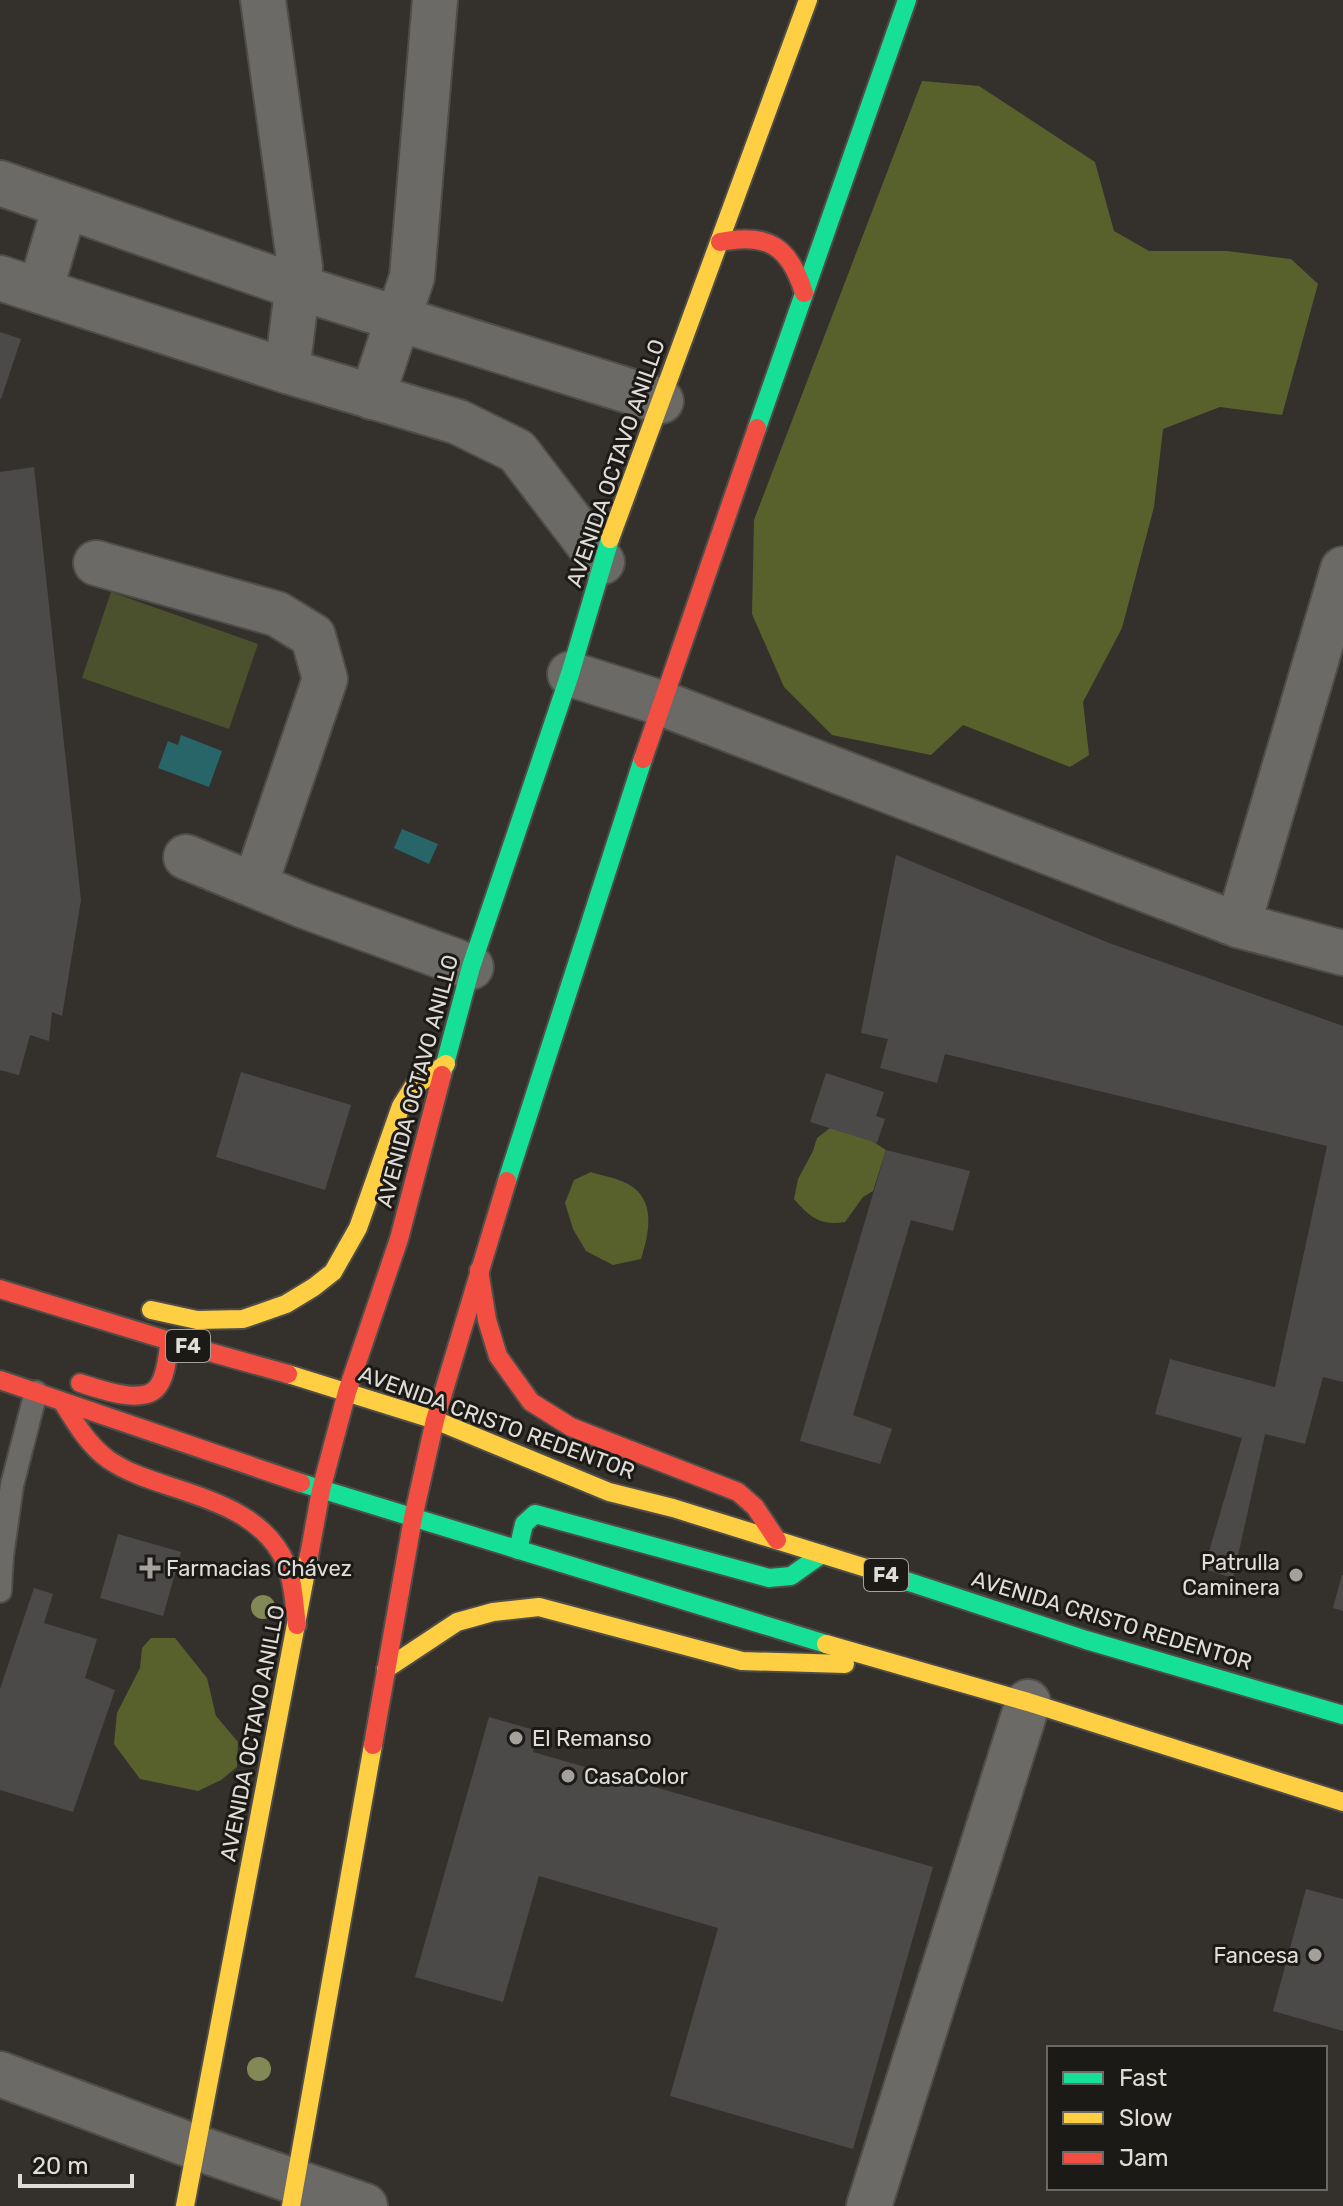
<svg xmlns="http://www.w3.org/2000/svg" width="1343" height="2206" font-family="Rubik,sans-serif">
<rect width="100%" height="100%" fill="#34312d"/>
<polygon fill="#4b512c" points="111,592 258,644 229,729 82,678"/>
<g fill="#58612c">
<polygon points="922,81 979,86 1095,162 1114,231 1149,251 1227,251 1291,259 1318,284 1282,415 1220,407 1163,429 1154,507 1122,628 1083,702 1089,755 1070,767 963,725 931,755 832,735 784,687 752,614 754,520"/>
<path d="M 830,1128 L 872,1141 L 886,1150 L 873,1191 L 863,1197 L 845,1222 C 820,1226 810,1217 794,1199 L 798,1179 L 813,1151 L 817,1138 Z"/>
<path d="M 591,1172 C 603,1176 617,1178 628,1184 C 657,1200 649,1234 641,1259 L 613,1265 L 586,1251 L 573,1229 L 565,1203 L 574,1180 Z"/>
<polygon points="151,1638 175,1638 207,1678 216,1716 238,1742 237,1767 221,1780 198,1791 140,1779 114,1744 117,1713 140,1668 142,1648"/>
</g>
<g fill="#276569">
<polygon points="181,735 222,751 209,787 158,768 168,741 178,745"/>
<polygon points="402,829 438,844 429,864 394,848"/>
</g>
<g fill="#4c4a49">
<polygon points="0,332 21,339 1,399 0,399"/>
<polygon points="34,467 81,900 62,1016 52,1012 49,1041 30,1035 19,1075 0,1070 0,472"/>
<polygon points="896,855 1109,943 1343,1026 1343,1382 1323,1377 1305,1444 1265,1434 1233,1578 1204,1569 1242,1438 1155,1414 1170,1359 1275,1387 1327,1146 945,1054 937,1083 880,1068 888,1039 861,1033"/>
<polygon points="241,1072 351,1105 325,1190 216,1157"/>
<polygon points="826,1073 884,1092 876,1116 885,1119 877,1143 810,1122"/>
<polygon points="886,1150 970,1171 953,1231 911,1220 853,1415 892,1429 880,1464 800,1441"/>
<polygon points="118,1534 181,1552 163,1616 100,1598"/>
<polygon points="1342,1575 1343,1575 1343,1611 1333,1608"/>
<polygon points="34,1588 53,1594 44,1623 97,1639 85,1678 115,1690 73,1812 0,1790 0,1689"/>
<polygon points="489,1717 538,1731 533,1752 933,1867 853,2149 670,2096 718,1928 539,1876 503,2002 415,1977"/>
<polygon points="1306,1889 1343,1899 1343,2031 1273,2011"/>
</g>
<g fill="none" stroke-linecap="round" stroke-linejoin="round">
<g stroke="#4f4d48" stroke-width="26">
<polyline id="lane" points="0,1591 2,1556 12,1485 36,1392"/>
</g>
<g stroke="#4f4d48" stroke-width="48">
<g id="street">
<polyline points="263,0 300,267 287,371"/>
<polyline points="0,183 297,287 661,401"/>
<polyline points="0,278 287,371 458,422 517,451 602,562"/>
<polyline points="40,291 65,206"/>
<polyline points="372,397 412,277 435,0"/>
<polyline points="96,563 277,614 313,636 325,679 255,885"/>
<polyline points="570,674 661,703 1238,925 1343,953"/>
<polyline points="186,857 302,905 471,967"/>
<polyline points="1238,925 1343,569"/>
<polyline points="0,2074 195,2147 365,2206"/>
<polyline points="869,2206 1028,1702"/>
</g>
</g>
<g stroke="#4f4d48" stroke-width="22">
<g id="fast">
<polyline points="757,428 907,0"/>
<polyline points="442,1075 471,967 570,674 610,539"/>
<polyline points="507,1181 643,759"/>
<polyline points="301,1483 826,1644"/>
<polyline points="518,1550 524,1524 535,1514 769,1578 791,1576 822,1554"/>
<polyline points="879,1572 1086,1640 1343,1715"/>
</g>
</g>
<g stroke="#4f4d48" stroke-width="22">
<g id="slow">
<polyline points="610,539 808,0"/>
<polyline points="151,1310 197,1320 243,1319 286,1304 314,1287 333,1272 358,1228 401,1106 413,1087 446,1064"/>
<polyline points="288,1374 435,1420 609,1492 673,1508 879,1572"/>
<polyline points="826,1644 1028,1702 1343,1802"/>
<polyline points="386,1669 457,1622 493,1612 539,1607 742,1661 845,1664"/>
<polyline points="185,2206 309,1556"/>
<polyline points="291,2206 373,1745"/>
</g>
</g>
<g stroke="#4f4d48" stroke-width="22">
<g id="jam">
<path d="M 720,242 C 768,232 790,247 804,293"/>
<polyline points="643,759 757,428"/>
<polyline points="479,1270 487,1320 498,1356 531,1402 571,1427 738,1492 755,1507 777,1540"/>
<polyline points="0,1289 170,1341 288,1374"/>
<polyline points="0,1380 301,1483"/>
<path d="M 80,1383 C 99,1389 146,1407 159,1385 C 167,1373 167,1355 170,1341"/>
<path d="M 63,1403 C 76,1424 89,1446 109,1460 C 128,1473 151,1480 172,1487 C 216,1501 267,1518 286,1564 C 294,1583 294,1605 297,1625"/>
<polyline points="309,1556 321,1490 347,1392 399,1239 442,1075"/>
<polyline points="373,1745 413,1518 435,1420 507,1181"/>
</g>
</g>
<use href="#lane" stroke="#6c6a67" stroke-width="22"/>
<use href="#street" stroke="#6c6a67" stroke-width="44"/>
<use href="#fast" stroke="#16e098" stroke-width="18"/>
<use href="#slow" stroke="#ffcf43" stroke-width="18"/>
<use href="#jam" stroke="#f24e42" stroke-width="18"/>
</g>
<g fill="#828957">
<circle cx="263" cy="1607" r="12"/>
<circle cx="259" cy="2069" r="12"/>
</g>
<g fill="#a4a19c" stroke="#1c1a16" stroke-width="3">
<path d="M146 1556h8v8h8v8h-8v8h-8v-8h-8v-8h8z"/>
<circle cx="1296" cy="1575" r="8"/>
<circle cx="516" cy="1738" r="8"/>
<circle cx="568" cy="1776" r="8"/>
<circle cx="1315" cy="1955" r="8"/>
</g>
<g text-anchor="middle" stroke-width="6" stroke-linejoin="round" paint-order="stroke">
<g fill="#1c1a16" stroke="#a5a29e" stroke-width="2">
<rect x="166" y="1330" width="44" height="32" rx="6"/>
<rect x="864" y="1559" width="44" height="32" rx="6"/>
</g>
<g font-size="20" font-weight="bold" fill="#e0ddd8">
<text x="188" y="1353">F4</text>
<text x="886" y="1582">F4</text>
</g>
<g font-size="22" fill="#e0ddd8" stroke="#1c1a16">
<text transform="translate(615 463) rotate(-71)" y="8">AVENIDA OCTAVO ANILLO</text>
<text transform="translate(417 1081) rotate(-75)" y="8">AVENIDA OCTAVO ANILLO</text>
<text transform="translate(497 1422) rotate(20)" y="8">AVENIDA CRISTO REDENTOR</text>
<text transform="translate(1112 1620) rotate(17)" y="8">AVENIDA CRISTO REDENTOR</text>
<text transform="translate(252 1733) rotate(-79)" y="8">AVENIDA OCTAVO ANILLO</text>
</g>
<g font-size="22" fill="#e0ddd8" stroke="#1c1a16" text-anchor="start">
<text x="1280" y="1570" text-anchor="end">Patrulla<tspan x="1280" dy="25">Caminera</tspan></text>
<text x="166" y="1576">Farmacias Chávez</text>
<text x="532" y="1746">El Remanso</text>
<text x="584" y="1784">CasaColor</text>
<text x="1299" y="1963" text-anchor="end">Fancesa</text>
</g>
</g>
<rect x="1047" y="2046" width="280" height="144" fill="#1c1a16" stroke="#6a6864" stroke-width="2"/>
<rect x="1063" y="2072" width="40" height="12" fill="#16e098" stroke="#6a6864" stroke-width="2"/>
<text x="1119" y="2086" font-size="24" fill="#e0ddd8">Fast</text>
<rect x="1063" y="2112" width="40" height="12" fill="#ffcf43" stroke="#6a6864" stroke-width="2"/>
<text x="1119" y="2126" font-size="24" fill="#e0ddd8">Slow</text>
<rect x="1063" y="2152" width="40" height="12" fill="#f24e42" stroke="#6a6864" stroke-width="2"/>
<text x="1119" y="2166" font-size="24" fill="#e0ddd8">Jam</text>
<path d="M20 2174v12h112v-12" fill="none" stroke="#e0ddd8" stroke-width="4"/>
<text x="32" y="2174" font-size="24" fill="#e0ddd8" stroke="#1c1a16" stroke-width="6" paint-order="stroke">20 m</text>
</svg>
